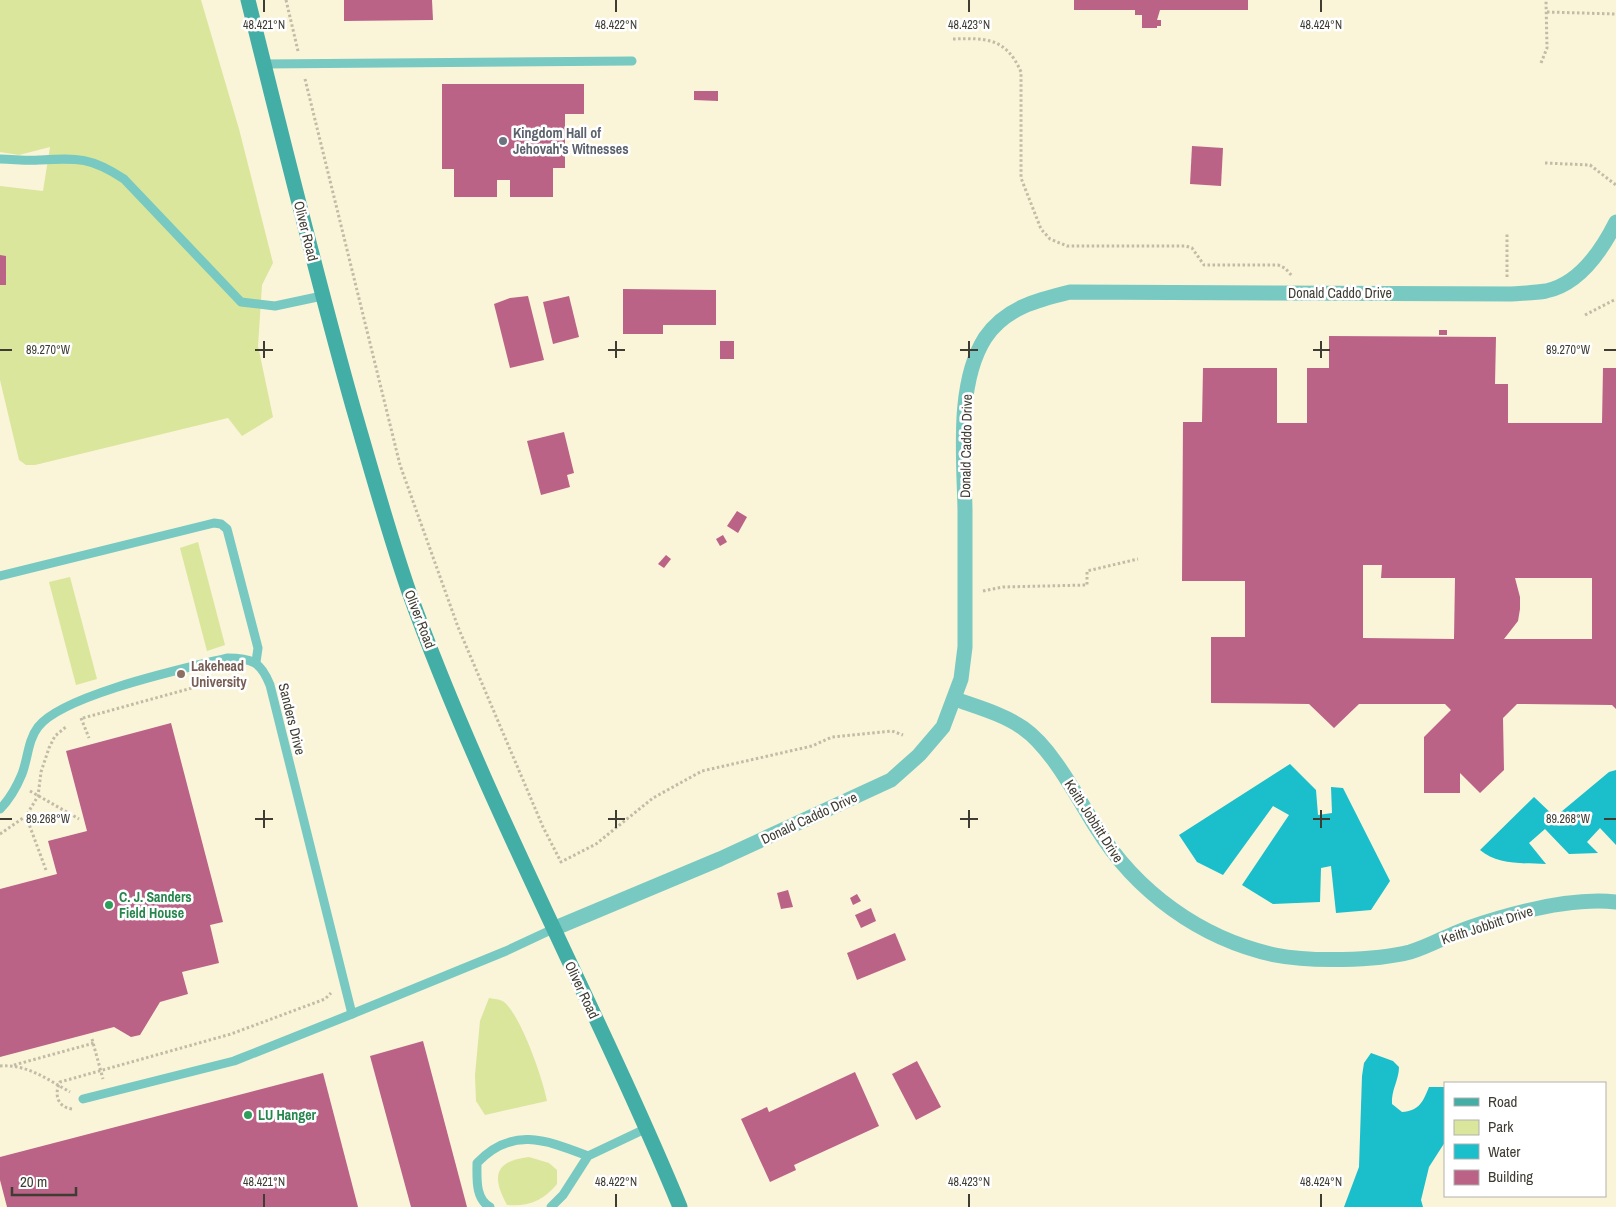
<svg xmlns="http://www.w3.org/2000/svg" width="1616" height="1207" font-family="'Archivo Narrow',sans-serif">
<rect width="100%" height="100%" fill="#faf4d9"/>
<g fill="#dae69b">
<polygon points="0,0 201,0 239,129 273,263 262,285 258,346 273,417 242,436 228,418 35,465 26,465 19,460 0,380 0,186 43,191 50,147 19,155 0,152"/>
<polygon points="198,542 225,645 207,651 180,548"/>
<polygon points="70,577 97,679 76,685 49,582"/>
<path d="M 489,998 C 494,999 500,999 504,1002 C 521,1016 543,1079 547,1101 L 485,1115 L 476,1101 L 475,1075 L 480,1021 Z"/>
<path d="M 529,1157 L 549,1163 L 557,1170 L 557,1184 C 544,1200 529,1207 507,1205 C 491,1176 495,1161 529,1157 Z"/>
</g>
<g fill="#1bbecb">
<polygon points="1290,764 1316,790 1318,815 1332,813 1331,787 1343,788 1390,881 1371,910 1336,913 1331,866 1321,868 1320,902 1273,904 1242,885 1289,815 1273,806 1223,875 1197,862 1179,835"/>
<path d="M 1616,770 L 1616,845 L 1600,828 L 1587,842 L 1598,853 L 1569,854 L 1545,829 L 1529,843 L 1546,864 C 1524,863 1497,865 1480,850 L 1534,797 L 1555,817 L 1609,772 Z"/>
<path d="M 1371,1053 L 1393,1061 L 1399,1067 C 1399,1080 1391,1090 1392,1104 L 1402,1112 C 1419,1111 1423,1102 1429,1087 L 1445,1087 L 1445,1142 L 1429,1167 L 1421,1200 L 1423,1207 L 1344,1207 L 1359,1167 L 1362,1076 L 1364,1063 Z"/>
</g>
<g fill="#bb6287" fill-rule="evenodd">
<polygon points="344,0 432,0 433,20 344,21"/>
<polygon points="1074,0 1248,0 1248,10 1160,10 1157,20 1161,20 1161,26 1157,26 1157,28 1142,28 1142,15 1135,15 1135,10 1074,10"/>
<polygon points="442,84 584,84 584,114 565,114 565,168 553,168 553,197 510,197 510,180 497,180 497,197 454,197 454,169 442,169"/>
<polygon points="694,91 718,91 718,101 694,100"/>
<polygon points="1192,146 1223,148 1221,186 1190,184"/>
<polygon points="0,255 6,256 6,285 0,285"/>
<polygon points="623,289 716,290 716,325 663,325 663,334 623,334"/>
<polygon points="528,296 544,360 510,368 494,304 510,298"/>
<polygon points="569,296 579,337 553,344 543,302"/>
<rect x="1439" y="330" width="8" height="5"/>
<path d="M 1329,336 L 1496,337 L 1495,384 L 1508,384 L 1508,423 L 1602,423 L 1603,368 L 1616,368 L 1616,709 L 1612,705 L 1517,704 L 1503,718 L 1504,770 L 1480,793 L 1460,773 L 1460,793 L 1424,793 L 1424,737 L 1451,710 L 1445,704 L 1359,704 L 1334,728 L 1309,704 L 1211,703 L 1211,637 L 1245,637 L 1245,581 L 1182,581 L 1183,422 L 1202,422 L 1203,368 L 1277,368 L 1277,423 L 1307,423 L 1307,368 L 1329,368 ZM 1363,565 L 1382,565 L 1381,578 L 1455,578 L 1454,639 L 1363,638 ZM 1515,578 L 1592,578 L 1592,639 L 1504,639 L 1518,621 L 1520,609 L 1520,597 Z"/>
<rect x="720" y="341" width="14" height="18"/>
<polygon points="564,432 574,473 567,475 570,487 541,495 527,441"/>
<polygon points="737,511 747,517 738,533 727,526"/>
<polygon points="723,535 727,542 720,546 716,539"/>
<polygon points="666,555 671,559 664,568 658,564"/>
<polygon points="171,723 223,922 210,925 219,963 182,972 188,994 160,1002 140,1035 131,1037 114,1027 0,1057 0,889 57,874 48,841 87,831 66,751"/>
<polygon points="788,890 793,907 781,909 777,893"/>
<polygon points="857,894 861,901 853,905 850,898"/>
<polygon points="871,908 876,921 861,928 855,915"/>
<polygon points="895,933 906,960 857,980 847,953"/>
<polygon points="423,1041 467,1207 411,1207 370,1056"/>
<polygon points="917,1061 941,1107 916,1120 892,1074"/>
<polygon points="855,1072 879,1126 794,1165 796,1170 770,1182 741,1119 767,1107 769,1112"/>
<polygon points="323,1073 358,1207 7,1207 0,1180 0,1157"/>
</g>
<g fill="none" stroke-linecap="round" stroke-linejoin="round">
<g stroke="#c1bca6" stroke-width="3" stroke-dasharray="2.5 2.5" stroke-linecap="butt">
<polyline points="286,0 298,51"/>
<polyline points="1547,12 1616,14"/>
<path d="M 953,39 C 985,38 1006,37 1021,72 L 1021,178 L 1041,229 L 1050,239 L 1067,246 L 1186,246 L 1192,248 L 1204,265 L 1278,265 L 1285,268 L 1292,276"/>
<polyline points="1541,63 1547,48 1546,0"/>
<polyline points="305,79 400,465 458,627 543,827 561,862 596,844 653,798 702,771 812,746 832,737 892,731 903,735"/>
<polyline points="1545,163 1590,165 1616,185"/>
<polyline points="1507,277 1507,232"/>
<polyline points="1585,315 1616,299"/>
<polyline points="983,591 1003,587 1087,585 1087,571 1138,559"/>
<polyline points="81,718 89,738"/>
<polyline points="83,718 210,683 208,676"/>
<polyline points="30,791 79,819"/>
<polyline points="0,834 26,816"/>
<polyline points="46,870 26,816 38,796 41,772 49,748 55,736 67,726"/>
<polyline points="92,1039 103,1079"/>
<polyline points="14,1065 94,1043"/>
<path d="M 0,1066 C 27,1064 47,1079 70,1092"/>
<path d="M 72,1109 C 57,1107 54,1094 60,1082 L 231,1034 L 325,999 L 331,993"/>
</g>
<g stroke="#77c9c1" stroke-width="9">
<polyline points="264,64 632,61"/>
<path d="M 0,159 C 13,159 26,161 39,160 C 78,158 91,157 124,179 L 241,302 L 275,306 L 322,296"/>
<polyline points="0,576 214,523 221,524 227,529 258,648 256,662"/>
<path d="M 0,809 C 9,800 17,786 22,774 C 28,758 28,740 38,727 C 62,695 186,668 227,658 C 252,658 261,662 270,685 L 352,1014 L 506,951 L 553,929"/>
<polyline points="83,1099 234,1061 352,1014"/>
<path d="M 490,1207 C 475,1199 477,1178 477,1163 C 512,1126 546,1140 588,1156"/>
<polyline points="551,1207 563,1195 588,1156 647,1128"/>
</g>
<g stroke="#77c9c1" stroke-width="15">
<path d="M 955,699 C 977,707 1003,714 1023,728 C 1052,748 1077,797 1096,827 C 1136,892 1201,939 1275,955 C 1310,962 1375,961 1410,952 C 1430,946 1448,935 1468,928 C 1512,913 1569,897 1616,902"/>
<path d="M 553,929 L 720,859 L 891,780 L 919,755 L 943,727 L 961,679 L 965,647 C 965,601 965,555 965,510 C 964,457 956,384 985,338 C 1005,308 1037,300 1070,292 L 1511,294 C 1523,293 1535,293 1546,291 C 1580,284 1602,250 1616,222"/>
</g>
<path stroke="#42aea5" stroke-width="15" d="M 248,0 C 282,136 315,272 353,407 C 371,469 388,531 409,592 C 485,803 594,1000 680,1207"/>
</g>
<path fill="none" stroke="#3f3d33" stroke-width="2" d="M 264,0 L 264,12M 616,0 L 616,12M 969,0 L 969,12M 1321,0 L 1321,12M 264,341 L 264,358M 616,341 L 616,358M 969,341 L 969,358M 1321,341 L 1321,358M 0,350 L 12,350M 255,350 L 273,350M 608,350 L 625,350M 960,350 L 978,350M 1313,350 L 1330,350M 1604,350 L 1616,350M 264,810 L 264,828M 616,810 L 616,828M 969,810 L 969,828M 1321,810 L 1321,828M 0,819 L 12,819M 255,819 L 273,819M 608,819 L 625,819M 960,819 L 978,819M 1313,819 L 1330,819M 1604,819 L 1616,819M 264,1194 L 264,1207M 616,1194 L 616,1207M 969,1194 L 969,1207M 1321,1194 L 1321,1207"/>
<circle fill="#6b7280" stroke="#fff" stroke-width="2" cx="503" cy="141" r="5"/>
<circle fill="#8d6e63" stroke="#fff" stroke-width="2" cx="181" cy="674" r="5"/>
<g fill="#2e9e5b" stroke="#fff" stroke-width="2">
<circle cx="109" cy="905" r="5"/>
<circle cx="248" cy="1115" r="5"/>
</g>
<g text-anchor="middle" stroke-width="5" stroke-linejoin="round" paint-order="stroke">
<g font-size="14" font-weight="bold" fill="#5b616d" stroke="#fff" text-anchor="start">
<text x="513" y="138">Kingdom Hall of<tspan x="513" dy="16">Jehovah's Witnesses</tspan></text>
</g>
<g font-size="14" fill="#3f3d33" stroke="#fff">
<text transform="translate(306 231) rotate(76)" y="5">Oliver Road</text>
<text x="1340" y="298">Donald Caddo Drive</text>
<text transform="translate(966 446) rotate(-89)" y="5">Donald Caddo Drive</text>
<text transform="translate(420 619) rotate(69)" y="5">Oliver Road</text>
<text transform="translate(292 719) rotate(76)" y="5">Sanders Drive</text>
<text transform="translate(809 818) rotate(-25)" y="5">Donald Caddo Drive</text>
<text transform="translate(1094 821) rotate(57)" y="5">Keith Jobbitt Drive</text>
<text transform="translate(1487 925) rotate(-18)" y="5">Keith Jobbitt Drive</text>
<text transform="translate(582 990) rotate(65)" y="5">Oliver Road</text>
</g>
<g font-size="14" font-weight="bold" fill="#785e54" stroke="#fff" text-anchor="start">
<text x="191" y="671">Lakehead<tspan x="191" dy="16">University</tspan></text>
</g>
<g font-size="14" font-weight="bold" fill="#27864d" stroke="#fff" text-anchor="start">
<text x="119" y="902">C. J. Sanders<tspan x="119" dy="16">Field House</tspan></text>
<text x="258" y="1120">LU Hanger</text>
</g>
</g>
<g font-size="12" text-anchor="middle" fill="#3f3d33" stroke="#fff" stroke-width="5" stroke-linejoin="round" paint-order="stroke">
<text x="264" y="29">48.421°N</text>
<text x="616" y="29">48.422°N</text>
<text x="969" y="29">48.423°N</text>
<text x="1321" y="29">48.424°N</text>
<text x="1568" y="354">89.270°W</text>
<text x="48" y="354">89.270°W</text>
<text x="1568" y="823">89.268°W</text>
<text x="48" y="823">89.268°W</text>
<text x="264" y="1186">48.421°N</text>
<text x="616" y="1186">48.422°N</text>
<text x="969" y="1186">48.423°N</text>
<text x="1321" y="1186">48.424°N</text>
</g>
<rect x="1444" y="1082" width="162" height="115" fill="#ffffff" stroke="#b2b1ad"/>
<rect x="1454" y="1098" width="25" height="8" fill="#42aea5" stroke="#b2b1ad"/>
<text x="1488" y="1107" font-size="15" fill="#3f3d33">Road</text>
<rect x="1454" y="1120" width="25" height="15" fill="#dae69b" stroke="#b2b1ad"/>
<text x="1488" y="1132" font-size="15" fill="#3f3d33">Park</text>
<rect x="1454" y="1144" width="25" height="15" fill="#1bbecb" stroke="#b2b1ad"/>
<text x="1488" y="1157" font-size="15" fill="#3f3d33">Water</text>
<rect x="1454" y="1170" width="25" height="15" fill="#bb6287" stroke="#b2b1ad"/>
<text x="1488" y="1182" font-size="15" fill="#3f3d33">Building</text>
<path d="M12 1187v8h64v-8" fill="none" stroke="#3f3d33" stroke-width="2.5"/>
<text x="20" y="1187" font-size="15" fill="#3f3d33" stroke="#ffffff" stroke-width="4" paint-order="stroke">20 m</text>
</svg>
